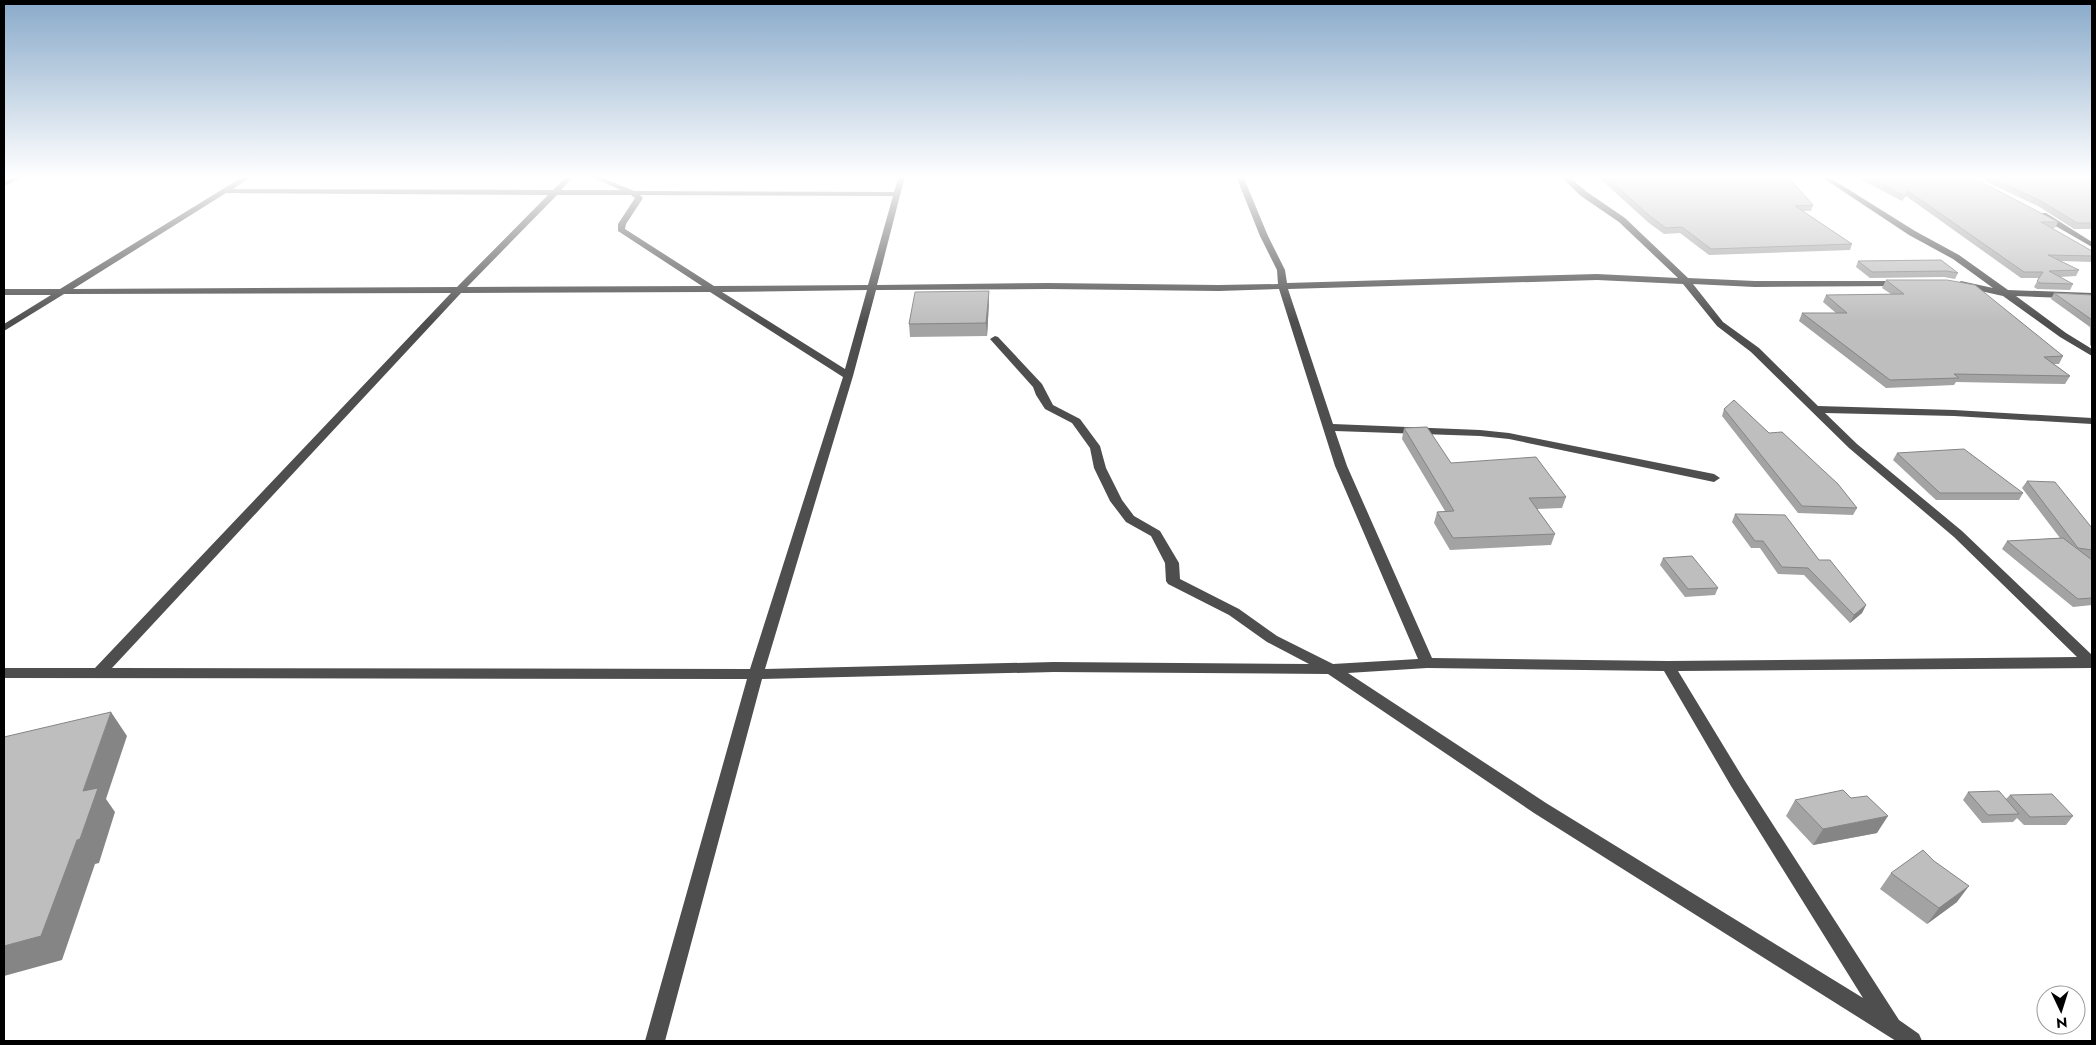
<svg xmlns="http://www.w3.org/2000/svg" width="2096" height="1045" font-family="Jost,sans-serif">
<rect width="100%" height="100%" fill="#fff"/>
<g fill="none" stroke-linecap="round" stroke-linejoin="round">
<g fill="#4e4e4e" fill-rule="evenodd">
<polygon points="17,176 26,176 4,186 4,181"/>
<path d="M 244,176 L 252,176 L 233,189 L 553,190 L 567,176 L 574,176 L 561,190 L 621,190 L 589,176 L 598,176 L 634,191 L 894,192 L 899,176 L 905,176 L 877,285 L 1048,283 L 1219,285 L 1278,284 L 1277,270 L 1260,236 L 1236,176 L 1243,176 L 1268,236 L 1285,270 L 1287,283 L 1597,274 L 1678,278 L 1619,222 L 1581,196 L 1560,176 L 1568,176 L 1587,192 L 1625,218 L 1688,278 L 1755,281 L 1904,281 L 1904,285 L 1901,286 L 1755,287 L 1693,284 L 1723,322 L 1759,348 L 1818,406 L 1954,410 L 2092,418 L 2092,424 L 1954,416 L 1825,413 L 1857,444 L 1962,531 L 2092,655 L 2092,668 L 1678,671 L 1743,778 L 1899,1020 L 1919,1034 L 1922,1041 L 1896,1041 L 1534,813 L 1328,674 L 1054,672 L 762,679 L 665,1041 L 645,1041 L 747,679 L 4,678 L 4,668 L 95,668 L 451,293 L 64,294 L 4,331 L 4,324 L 51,295 L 4,295 L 4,289 L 60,289 ZM 226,193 L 548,195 L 457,287 L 73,289 ZM 557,195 L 631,195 L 635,198 L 618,224 L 618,231 L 702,286 L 467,287 ZM 640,195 L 893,196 L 868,285 L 714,286 L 625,229 L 626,224 L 643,198 ZM 1597,280 L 1683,284 L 1717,326 L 1751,352 L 1849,448 L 1954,537 L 2077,657 L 1668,661 L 1432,658 L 1347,466 L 1335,431 L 1480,436 L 1509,439 L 1714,482 L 1720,478 L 1714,474 L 1509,433 L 1480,430 L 1333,424 L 1288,289 ZM 1048,289 L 1219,291 L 1279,289 L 1335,466 L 1418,659 L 1333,664 L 1277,636 L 1239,609 L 1180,579 L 1179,563 L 1160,531 L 1134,516 L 1122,500 L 1106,468 L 1100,446 L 1080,419 L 1053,405 L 1042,384 L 998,337 L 995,336 L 990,339 L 1033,387 L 1036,395 L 1045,409 L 1072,423 L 1090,448 L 1094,468 L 1110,501 L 1126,522 L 1151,536 L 1165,563 L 1166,581 L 1168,584 L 1229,615 L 1267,642 L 1309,664 L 1054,662 L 765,669 L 853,376 L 876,290 ZM 867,290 L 845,369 L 722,292 ZM 710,292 L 843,377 L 750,669 L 112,668 L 461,293 ZM 1427,668 L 1664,671 L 1731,786 L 1863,998 L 1546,803 L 1348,673 Z"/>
<polygon points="1820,176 1827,176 1915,231 1959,255 2008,290 2092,293 2092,299 2016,296 2066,333 2092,349 2092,356 2060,337 2003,296 1958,286 1957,284 1961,281 1993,288 1953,259 1909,235"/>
<polygon points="2040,213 2046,213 2092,242 2092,247 2040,217"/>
</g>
</g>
<g fill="#a3a3a3">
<polygon points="1597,176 1787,176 1813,205 1811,211 1803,211 1852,244 1850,250 1709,255 1680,233 1664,234 1649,223"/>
<polygon points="1854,176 1970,176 2058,222 2055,228 2052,228 2092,251 2092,262 2061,261 2079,270 2076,276 2060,277 2073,284 2070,290 2037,289 2034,287 2039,278 2021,278 1906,196 1902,201"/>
<polygon points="1974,176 2092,176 2092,229 2074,229 2038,206"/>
<polygon points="1941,260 1958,273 1955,279 1944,277 1870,278 1856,267 1858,261"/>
<polygon points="1886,280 2063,356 2059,364 2054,364 2070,376 2065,384 1956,382 1954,385 1886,388 1799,321 1802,313 1836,313 1823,302 1826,295 1891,294 1882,288"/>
<polygon points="989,291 989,303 987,336 910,337 909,324"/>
<polygon points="2054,293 2092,295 2092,347 2090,345 2090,327 2051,299"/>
<polygon points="1724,409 1769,433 1857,508 1853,515 1798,513 1722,416"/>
<polygon points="1404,428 1451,463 1566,497 1562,508 1537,509 1555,534 1551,545 1450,550 1434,523 1437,512 1445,511 1402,439"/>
<polygon points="1897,453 2023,493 2019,500 1936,500 1893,460"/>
<polygon points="2027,481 2092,528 2092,558 2090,558 2092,560 2092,605 2073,607 2002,549 2007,541 2060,538 2022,488"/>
<polygon points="1735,514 1819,560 1866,605 1862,613 1850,623 1804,575 1778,574 1760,548 1751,548 1732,522"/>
<polygon points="1663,558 1718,588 1715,595 1685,597 1660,565"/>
<polygon points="1968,792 2006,799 2010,795 2073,816 2066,825 2024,825 2017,818 2013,822 1982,823 1963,800"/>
<polygon points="1795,800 1877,833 1813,845 1786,816"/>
<polygon points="1891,873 1957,902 1927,924 1880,889"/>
</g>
<g fill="#858585">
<polygon points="989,291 989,303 987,336 986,323"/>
<polygon points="1866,605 1862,613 1850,623 1854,615"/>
<polygon points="111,712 127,736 106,799 115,812 99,863 95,864 62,960 4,976 4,946 83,791"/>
<polygon points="1888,816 1877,833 1813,845 1823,829"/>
<polygon points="1969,886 1957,902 1927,924 1939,908"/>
</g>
<g fill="#bebebe" stroke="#858585">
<polygon points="1605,176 1787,176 1813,205 1795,206 1852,244 1711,249 1682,227 1666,228 1651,217"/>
<polygon points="1867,176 1970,176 2058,222 2041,222 2092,251 2092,256 2048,255 2079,270 2049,271 2073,284 2040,283 2037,281 2043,272 2024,272 1908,191 1905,196"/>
<polygon points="1988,176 2092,176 2092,223 2077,223 2041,201"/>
<polygon points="1941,260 1958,273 1947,271 1872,272 1858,261"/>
<polygon points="1886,280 1947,280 1975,285 2063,356 2044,357 2070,376 1954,374 1959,378 1890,380 1802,313 1847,313 1826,295 1904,294"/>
<polygon points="989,291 986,323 909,324 915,292"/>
<polygon points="2054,293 2092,295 2092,320"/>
<polygon points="1734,400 1769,433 1782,432 1838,484 1857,508 1802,506 1724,409"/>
<polygon points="1427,427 1451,463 1536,457 1566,497 1529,498 1555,534 1453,538 1437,512 1454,511 1404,428"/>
<polygon points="1964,449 2023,493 1940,493 1897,453"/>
<polygon points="2027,481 2055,482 2092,528 2092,550 2078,548"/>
<polygon points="1735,514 1785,515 1819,560 1830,560 1866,605 1854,615 1808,568 1782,567 1763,541 1755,541"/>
<polygon points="2063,538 2092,560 2092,598 2078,599 2007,541"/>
<polygon points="1692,556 1718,588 1688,589 1663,558"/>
<polygon points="111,712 83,791 98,788 80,839 77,840 41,936 4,946 4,737"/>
<polygon points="1843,790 1851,798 1867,796 1888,816 1823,829 1795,800"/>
<polygon points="1999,791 2019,814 1988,815 1968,792"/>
<polygon points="2052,794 2073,816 2030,817 2010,795"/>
<polygon points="1923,850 1934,861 1969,886 1939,908 1891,873"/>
</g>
<linearGradient id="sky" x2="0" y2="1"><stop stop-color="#89aaca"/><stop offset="0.55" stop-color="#fff"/><stop offset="1" stop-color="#fff" stop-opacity="0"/></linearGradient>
<rect width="2096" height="322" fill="url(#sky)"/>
<rect width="2096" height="1045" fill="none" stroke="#000000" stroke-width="10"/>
<g transform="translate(2061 1010) rotate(176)"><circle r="24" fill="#ffffff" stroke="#999999"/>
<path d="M0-4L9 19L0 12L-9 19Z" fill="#000000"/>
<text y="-8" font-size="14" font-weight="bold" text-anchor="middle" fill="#000000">N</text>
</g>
</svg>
